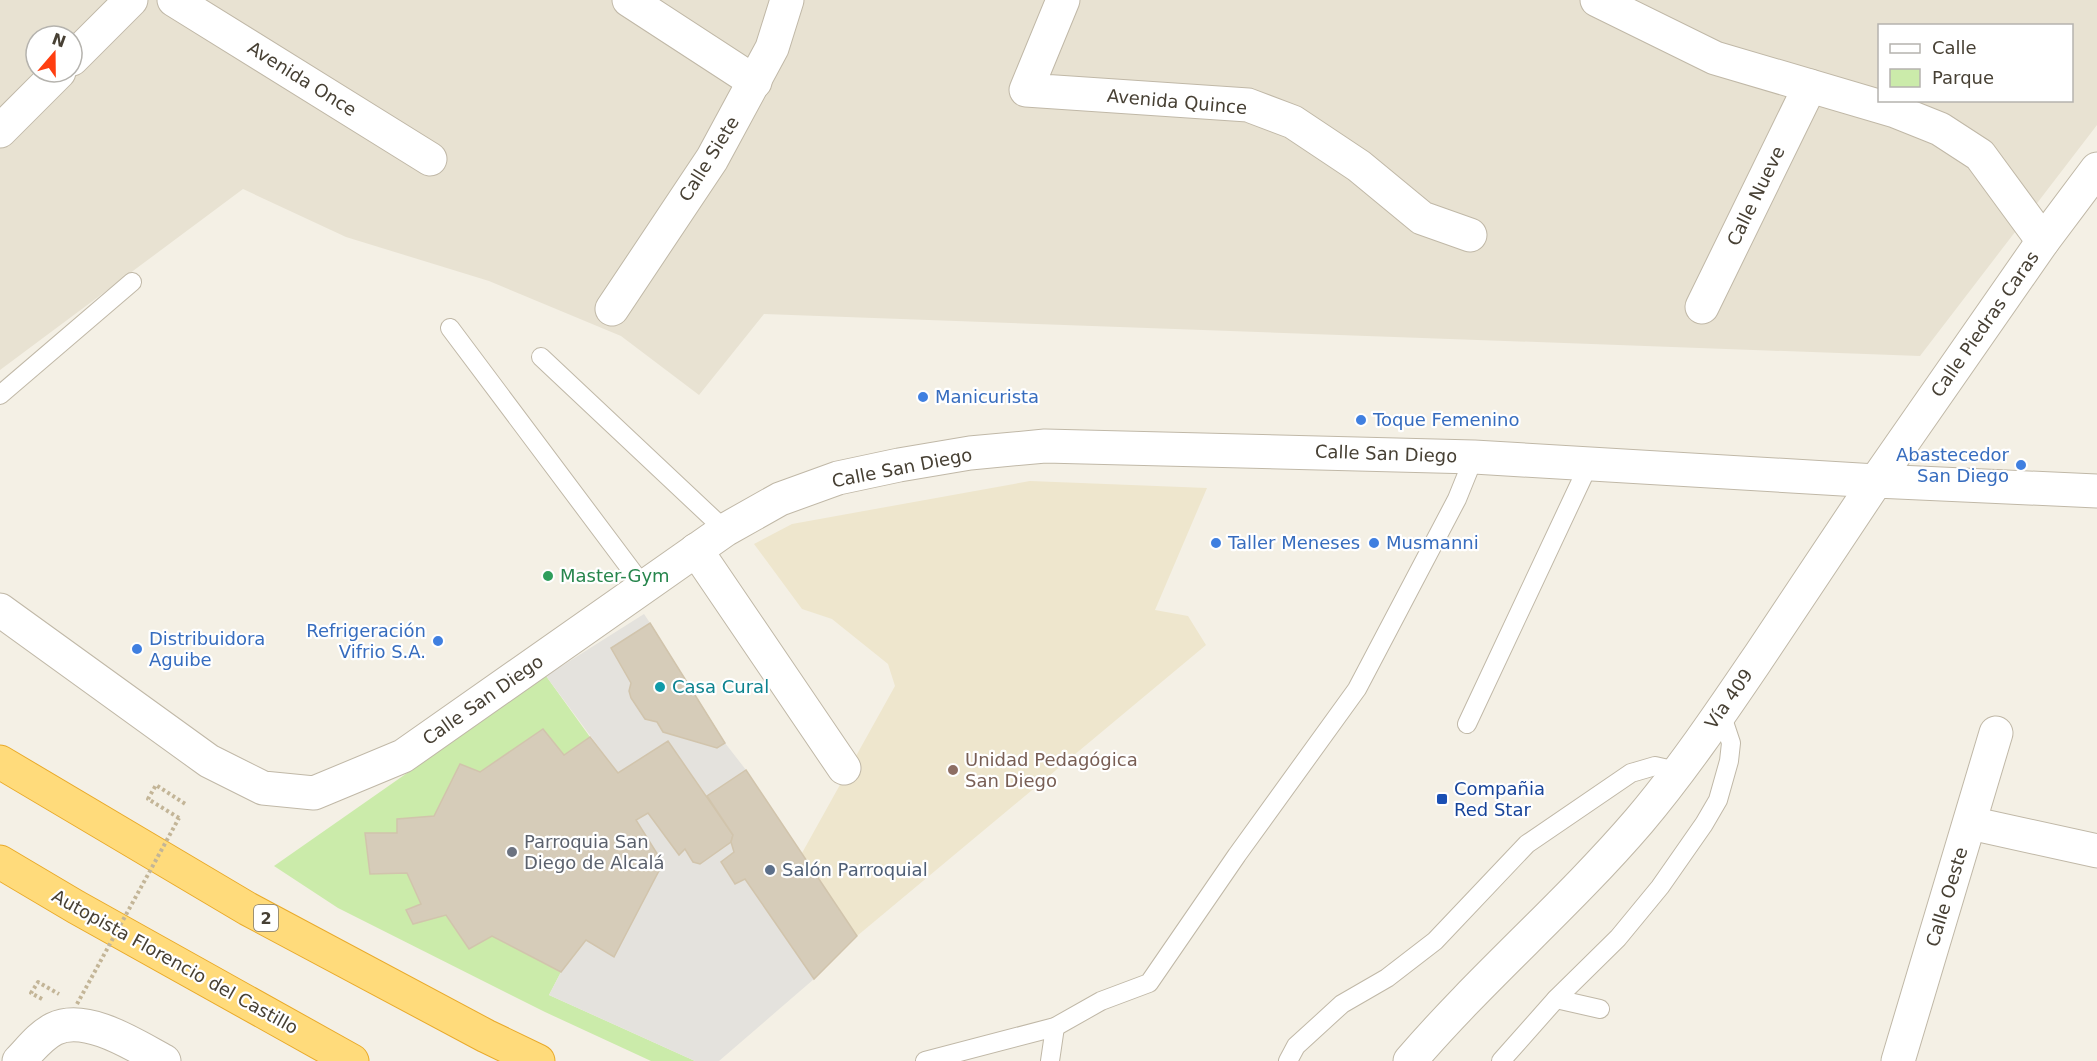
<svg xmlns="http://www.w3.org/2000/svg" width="2097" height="1061" font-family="'DejaVu Sans',sans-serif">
<rect width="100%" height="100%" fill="#f4f0e5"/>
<path fill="#e8e2d2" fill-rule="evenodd" d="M 0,0 L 2097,0 L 2097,125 L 1920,356 L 764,314 L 699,395 L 621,336 L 489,281 L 346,237 L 243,189 L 0,370 ZM 1880,26 L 2072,26 L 2072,100 L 1880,100 ZM 36,36 L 72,36 L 72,72 L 36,72 Z"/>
<polygon fill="#eee6cd" points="1030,481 1207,488 1155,610 1188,616 1206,645 857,936 802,853 895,686 888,664 832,619 802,609 754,544 792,524"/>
<polygon fill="#cbebaa" points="546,676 590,737 564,755 543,729 480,772 460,764 434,816 397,833 365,833 370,874 407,873 421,904 406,910 413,924 446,915 469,949 492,936 561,972 549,995 695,1061 651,1061 545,1012 338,908 274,866"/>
<g fill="#e4e2dd">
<polygon points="644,614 650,623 611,648 631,683 629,691 631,698 645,719 657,722 663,732 717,748 725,743 746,770 707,796 668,741 618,773 546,676"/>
<polygon points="648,813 679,855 685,849 693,862 700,864 731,842 734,852 721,863 734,883 745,879 814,979 719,1061 695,1061 549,995 561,972 586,940 614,956 663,863 636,820"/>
</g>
<g fill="#d6ccb9" stroke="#d1c4ac" stroke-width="1.5">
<polygon points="650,623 725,743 717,748 663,732 657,722 645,719 631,698 629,691 631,683 611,648"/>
<polygon points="543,729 564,755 590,737 618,773 668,741 733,835 731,842 700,864 693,862 685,849 679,855 648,813 636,820 663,863 614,957 586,940 561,972 492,936 469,949 446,915 413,924 406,910 421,904 407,873 370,874 365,833 397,833 397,819 434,816 460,764 480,772"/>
<polygon points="746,770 857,936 814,979 745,879 735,884 721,862 734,852 731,842 733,835 707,796"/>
</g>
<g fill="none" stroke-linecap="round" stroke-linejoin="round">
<g stroke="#c0b8a7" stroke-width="20">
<g id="service">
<polyline points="450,328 644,587"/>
<polyline points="541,357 725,530"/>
<polyline points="0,395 132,282"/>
<polyline points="1467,724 1589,464"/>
<polyline points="1556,999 1600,1009"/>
<polyline points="925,1061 1055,1027 1101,1001 1149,983 1237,855 1357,689 1457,499 1474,457"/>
<polyline points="1050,1061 1055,1027"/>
<polyline points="1288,1061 1296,1046 1342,1004 1387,978 1435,941 1527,844 1631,773 1655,766 1677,771"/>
<polyline points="1501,1061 1556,999 1618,938 1660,887 1704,824 1718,800 1729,761 1731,743 1721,713"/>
</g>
</g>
<g stroke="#c0b8a7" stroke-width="35">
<g id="minor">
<polyline points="174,0 430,159"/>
<polyline points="629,0 755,82"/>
<polyline points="1063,0 1026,90 1248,105 1293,122 1359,166 1422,218 1470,235"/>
<polyline points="1597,0 1715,58 1895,111 1940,129 1980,155 2043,241"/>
<polyline points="72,59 131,0"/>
<polyline points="0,131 59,72"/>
<polyline points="1702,307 1810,86"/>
<polyline points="612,309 712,159 772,48 787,0"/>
<polyline points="696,550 844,768"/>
<polyline points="0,610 209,761 263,788 314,793 403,756 725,530 780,499 838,478 899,465 970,453 1045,446 1474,457 1876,481 2043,241 2097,169"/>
<polyline points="1970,823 2097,851"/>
<polyline points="1898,1061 1996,733"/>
</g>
</g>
<g stroke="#c0b8a7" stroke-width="35">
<g id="tertiary">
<path d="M 19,1061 C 29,1051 40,1036 54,1029 C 86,1013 136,1046 164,1061"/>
<path d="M 1410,1061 C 1482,977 1567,905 1639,821 C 1683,769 1722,711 1760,655 C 1799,597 1837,539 1876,481 L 2097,491"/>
</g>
</g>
<g stroke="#e9aa2a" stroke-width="35">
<g id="trunk">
<polyline points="0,762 248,909 486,1036 538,1061"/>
<polyline points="0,862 76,907 352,1061"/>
</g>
</g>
<g stroke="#c3b597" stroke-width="4" stroke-dasharray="3 3" stroke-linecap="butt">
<polyline points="179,818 148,799 156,785 187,805"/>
<polyline points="42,999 31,993 38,982 59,994"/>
</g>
<use href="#service" stroke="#fff" stroke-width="18"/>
<use href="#minor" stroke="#fff" stroke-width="33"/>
<use href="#tertiary" stroke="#fff" stroke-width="33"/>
<use href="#trunk" stroke="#ffdb7b" stroke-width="33"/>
<polyline stroke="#c3b597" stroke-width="4" stroke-dasharray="3 3" stroke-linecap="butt" points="77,1004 179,818"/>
</g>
<g fill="#3f7fe0" stroke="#fff" stroke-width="2">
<circle cx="923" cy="397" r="6"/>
<circle cx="1361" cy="420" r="6"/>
<circle cx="2021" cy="465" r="6"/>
<circle cx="1216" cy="543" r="6"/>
<circle cx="1374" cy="543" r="6"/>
<circle cx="438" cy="641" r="6"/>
<circle cx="137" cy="649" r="6"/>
</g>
<circle fill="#2e9e5b" stroke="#fff" stroke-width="2" cx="548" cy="576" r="6"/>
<circle fill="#0f9aa8" stroke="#fff" stroke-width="2" cx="660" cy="687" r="6"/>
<circle fill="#8d6e63" stroke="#fff" stroke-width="2" cx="953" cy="770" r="6"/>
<rect fill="#1a4fb4" stroke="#fff" stroke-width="2" x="1436" y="793" width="12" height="12" rx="3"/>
<circle fill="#6b7280" stroke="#fff" stroke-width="2" cx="512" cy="852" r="6"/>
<circle fill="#5c6f8a" stroke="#fff" stroke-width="2" cx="770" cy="870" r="6"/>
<g text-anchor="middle" stroke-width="4.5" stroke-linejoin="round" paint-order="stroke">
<rect fill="#fff" stroke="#7e7971" stroke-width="1.5" x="254" y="905" width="24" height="26" rx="4.5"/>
<g font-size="16" font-weight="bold" fill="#474034">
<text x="266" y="924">2</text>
</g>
<g font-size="18" fill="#474034" stroke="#fff">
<text transform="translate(302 79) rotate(32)" y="6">Avenida Once</text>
<text transform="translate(1177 102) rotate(5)" y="6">Avenida Quince</text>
<text transform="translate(709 159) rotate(-58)" y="6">Calle Siete</text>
<text transform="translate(1756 196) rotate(-64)" y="6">Calle Nueve</text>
<text transform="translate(1985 324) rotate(-55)" y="6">Calle Piedras Caras</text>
<text transform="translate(1386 454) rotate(2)" y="6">Calle San Diego</text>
<text transform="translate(902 468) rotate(-11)" y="6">Calle San Diego</text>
<text transform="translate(1729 699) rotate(-55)" y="6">Vía 409</text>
<text transform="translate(483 700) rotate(-35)" y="6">Calle San Diego</text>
<text transform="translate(1947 897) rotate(-73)" y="6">Calle Oeste</text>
<text transform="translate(175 962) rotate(29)" y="6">Autopista Florencio del Castillo</text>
</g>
<g font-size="18" fill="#366cbe" stroke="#fff" text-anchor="start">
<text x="935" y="403">Manicurista</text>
<text x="1373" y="426">Toque Femenino</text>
<text x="2009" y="461" text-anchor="end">Abastecedor<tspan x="2009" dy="21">San Diego</tspan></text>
<text x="1228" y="549">Taller Meneses</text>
<text x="1386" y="549">Musmanni</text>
<text x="426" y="637" text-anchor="end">Refrigeración<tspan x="426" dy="21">Vifrio S.A.</tspan></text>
<text x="149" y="645">Distribuidora<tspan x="149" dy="21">Aguibe</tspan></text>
</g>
<g font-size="18" fill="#27864d" stroke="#fff" text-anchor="start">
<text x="560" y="582">Master-Gym</text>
</g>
<g font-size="18" fill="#0d838f" stroke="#fff" text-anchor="start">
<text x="672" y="693">Casa Cural</text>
</g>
<g font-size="18" fill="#785e54" stroke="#fff" text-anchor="start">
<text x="965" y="766">Unidad Pedagógica<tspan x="965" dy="21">San Diego</tspan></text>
</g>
<g font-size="18" fill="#164399" stroke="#fff" text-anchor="start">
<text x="1454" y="795">Compañia<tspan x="1454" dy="21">Red Star</tspan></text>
</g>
<g font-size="18" fill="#5b616d" stroke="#fff" text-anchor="start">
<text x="524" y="848">Parroquia San<tspan x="524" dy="21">Diego de Alcalá</tspan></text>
</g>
<g font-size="18" fill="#4e5e75" stroke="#fff" text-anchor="start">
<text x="782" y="876">Salón Parroquial</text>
</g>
</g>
<rect x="1878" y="24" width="195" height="78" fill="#ffffff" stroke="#b5b3ae" stroke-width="1.5"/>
<rect x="1890" y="44" width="30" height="9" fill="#ffffff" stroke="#b5b3ae" stroke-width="1.5"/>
<text x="1932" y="54" font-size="18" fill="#474034">Calle</text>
<rect x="1890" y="69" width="30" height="18" fill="#cbebaa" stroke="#b5b3ae" stroke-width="1.5"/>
<text x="1932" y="84" font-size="18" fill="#474034">Parque</text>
<g transform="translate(54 54) rotate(20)"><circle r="28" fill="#ffffff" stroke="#b5b3ae" stroke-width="1.5"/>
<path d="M0-4.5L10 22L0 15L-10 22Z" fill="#ff3e10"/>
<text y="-9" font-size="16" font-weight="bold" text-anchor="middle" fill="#474034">N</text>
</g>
</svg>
